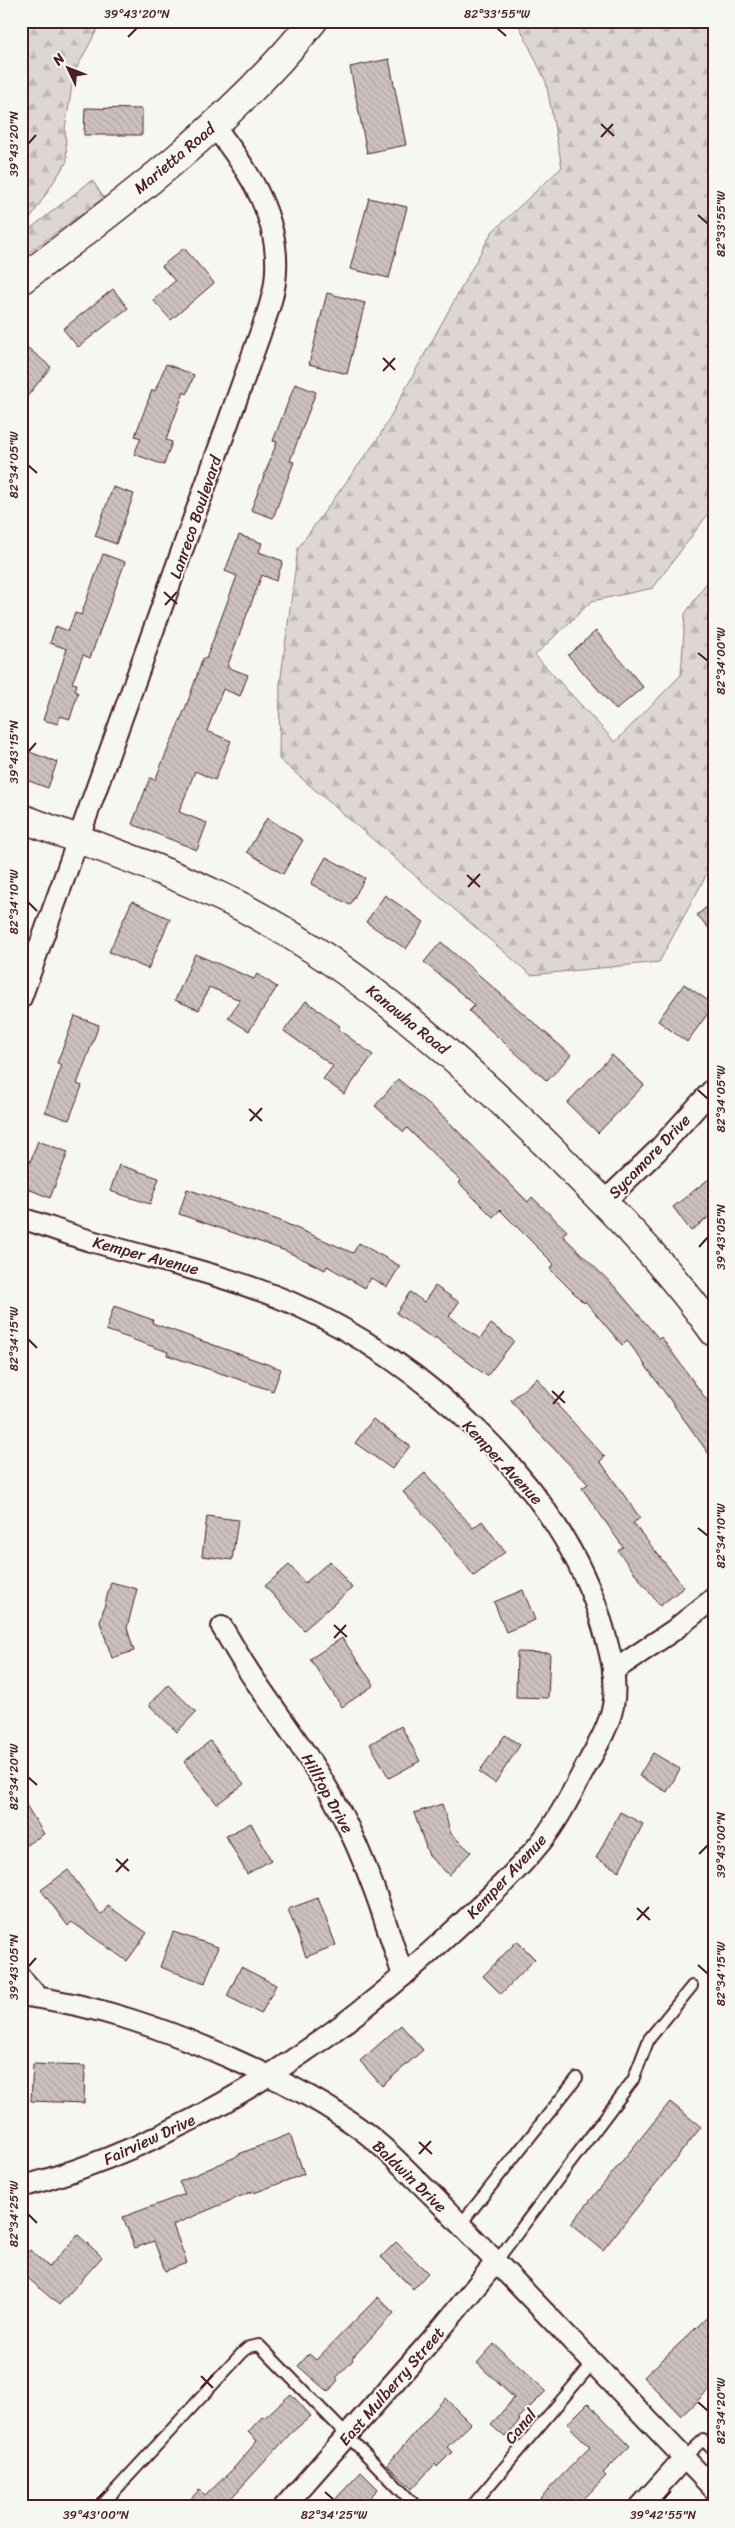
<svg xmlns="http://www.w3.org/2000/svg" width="735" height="2528" font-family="Sriracha,sans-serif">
<defs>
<pattern id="forest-firs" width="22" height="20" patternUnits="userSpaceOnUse" patternTransform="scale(1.25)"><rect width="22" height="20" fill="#ddd6d5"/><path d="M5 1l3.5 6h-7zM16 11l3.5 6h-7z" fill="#bfb7b7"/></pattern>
<pattern id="building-back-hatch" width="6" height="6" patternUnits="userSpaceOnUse" patternTransform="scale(1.25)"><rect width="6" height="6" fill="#ccc1c0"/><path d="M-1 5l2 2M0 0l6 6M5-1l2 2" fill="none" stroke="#b1a5a5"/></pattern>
</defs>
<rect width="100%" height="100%" fill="#f6f6f2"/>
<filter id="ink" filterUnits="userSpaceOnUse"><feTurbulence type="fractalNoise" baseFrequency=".02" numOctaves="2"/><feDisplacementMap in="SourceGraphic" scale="10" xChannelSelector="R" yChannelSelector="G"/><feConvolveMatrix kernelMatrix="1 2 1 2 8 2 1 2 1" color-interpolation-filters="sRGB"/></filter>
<g filter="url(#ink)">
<g fill="url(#forest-firs)" stroke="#947a80">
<polygon points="21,21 112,21 98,28 74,73 65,129 67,161 21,233"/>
<polygon points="360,21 397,21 358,27"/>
<polygon points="517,21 714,21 714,506 653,588 592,601 535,655 615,742 681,675 685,614 714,572 714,861 659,962 531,975 279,759 280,684 298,548 379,437 492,232 562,167 546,82"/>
<polygon points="92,180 104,198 21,258 21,236"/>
</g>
<g fill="url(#building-back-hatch)" stroke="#4a1f2b">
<polygon points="389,59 406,145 367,153 350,67"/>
<polygon points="85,108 142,109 142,135 84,135"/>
<polygon points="369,198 407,207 389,278 350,269"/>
<polygon points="184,248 214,283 171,320 153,300 175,281 162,266"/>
<polygon points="113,289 128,308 78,347 63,329"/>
<polygon points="327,293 365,303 347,374 309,364"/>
<polygon points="28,348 51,367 21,404 21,356"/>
<polygon points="166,364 194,375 187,394 184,392 166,440 172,442 164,465 134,454 141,438 135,436 152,390 155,391"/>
<polygon points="295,384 316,392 290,461 294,462 273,518 251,510 277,442 273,441"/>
<polygon points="113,487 134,494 116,544 95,536"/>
<polygon points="239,535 262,543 259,552 283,561 276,581 262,575 227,667 248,675 240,696 223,689 207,731 231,741 215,780 195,771 179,812 207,823 197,850 132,824 150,778 155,780 187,704 203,658 206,659 237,576 225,571"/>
<polygon points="103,554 125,562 90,658 83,655 72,683 77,684 75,691 78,693 70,719 60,716 58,724 43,720 67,649 50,643 56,626 68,631 75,613 81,615"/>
<polygon points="596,631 643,687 616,710 568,655"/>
<polygon points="21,749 57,762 48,788 21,778"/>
<polygon points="267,818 303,840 283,874 247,852"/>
<polygon points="326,857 365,878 350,905 311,884"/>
<polygon points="385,895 424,922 406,949 366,922"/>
<polygon points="132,901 170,919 148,969 109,952"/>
<polygon points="714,901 714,934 697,915"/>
<polygon points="441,942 571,1055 547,1081 469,1011 475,1005 424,962"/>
<polygon points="195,954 254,979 257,974 277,987 249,1031 228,1018 240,1000 209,987 199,1010 175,1000"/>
<polygon points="684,984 714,1005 687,1042 658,1021"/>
<polygon points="306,1001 340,1026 338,1029 373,1055 344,1094 323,1079 333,1066 284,1031"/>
<polygon points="75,1016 99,1025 77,1084 82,1086 69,1120 45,1112 62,1065 57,1063"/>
<polygon points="612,1055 644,1085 598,1133 567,1103"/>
<polygon points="398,1079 446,1119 528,1202 532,1197 567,1231 562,1235 615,1287 659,1339 661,1337 714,1410 714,1461 627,1340 622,1345 585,1301 584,1303 550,1269 554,1264 500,1210 493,1217 459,1183 461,1181 407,1128 404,1132 375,1106"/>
<polygon points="38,1141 68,1152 50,1198 21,1186"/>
<polygon points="119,1165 159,1178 150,1204 110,1191"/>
<polygon points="714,1175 714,1213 691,1231 673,1207"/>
<polygon points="187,1189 278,1220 353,1253 359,1243 400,1266 387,1287 371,1278 365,1288 327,1266 325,1270 286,1251 179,1214"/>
<polygon points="435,1286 459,1302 449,1316 480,1339 491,1324 514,1341 487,1376 435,1337 434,1339 396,1313 410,1292 424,1302"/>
<polygon points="114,1306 153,1320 152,1323 281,1369 273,1391 167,1355 168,1352 106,1330"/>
<polygon points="537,1378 559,1405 558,1406 605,1457 600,1461 640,1518 633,1523 684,1587 660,1606 618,1551 623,1547 582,1488 588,1484 533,1427 511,1400"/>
<polygon points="373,1419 410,1446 392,1469 355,1443"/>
<polygon points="425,1473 473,1528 482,1521 505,1552 474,1576 438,1530 403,1492"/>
<polygon points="207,1516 238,1520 232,1560 202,1556"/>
<polygon points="330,1561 352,1588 304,1630 265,1586 289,1565 305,1583"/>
<polygon points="111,1582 137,1589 127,1628 134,1651 112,1658 100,1622"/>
<polygon points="523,1590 535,1620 506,1632 494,1602"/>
<polygon points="342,1638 374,1685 342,1707 310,1659"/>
<polygon points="517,1652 550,1653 548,1698 516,1697"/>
<polygon points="168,1685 196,1712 177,1732 149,1705"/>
<polygon points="401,1726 420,1761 389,1778 370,1744"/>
<polygon points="505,1735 520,1745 495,1783 479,1772"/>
<polygon points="210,1741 244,1784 217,1804 184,1762"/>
<polygon points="653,1753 680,1769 667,1792 639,1776"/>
<polygon points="21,1797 44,1834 21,1848"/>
<polygon points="442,1804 451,1834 471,1852 449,1875 429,1856 414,1813"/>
<polygon points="620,1812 643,1824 619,1871 596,1858"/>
<polygon points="251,1823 271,1860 247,1874 226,1836"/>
<polygon points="68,1870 101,1915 108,1906 147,1933 127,1961 72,1922 68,1926 41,1890"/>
<polygon points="318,1898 336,1945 306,1957 288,1909"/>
<polygon points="173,1932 218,1947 205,1983 160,1967"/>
<polygon points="517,1941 535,1959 501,1994 483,1976"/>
<polygon points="241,1967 276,1985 261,2014 227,1996"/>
<polygon points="401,2025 423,2050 382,2086 360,2061"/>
<polygon points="33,2064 85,2066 84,2103 31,2101"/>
<polygon points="670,2102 701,2127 603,2250 571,2224"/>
<polygon points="290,2134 304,2174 254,2193 253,2191 173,2225 187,2263 165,2271 154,2241 135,2248 123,2217 185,2194 179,2182 240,2155 239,2154"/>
<polygon points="78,2235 102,2257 59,2305 21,2272 21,2260 30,2250 49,2267"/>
<polygon points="396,2242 428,2273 413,2289 381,2257"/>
<polygon points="378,2297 394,2313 352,2358 353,2360 336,2378 338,2380 328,2392 298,2366 309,2354 316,2360"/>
<polygon points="714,2311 714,2385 681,2416 644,2377"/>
<polygon points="494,2344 546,2391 518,2419 520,2420 505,2437 491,2425 514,2398 477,2363"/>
<polygon points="291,2394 311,2416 291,2433 223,2507 183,2507 199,2490 205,2496 233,2469 257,2441 248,2432 263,2416 264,2418"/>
<polygon points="445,2398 471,2424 447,2447 452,2452 437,2467 435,2464 412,2489 387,2465"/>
<polygon points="588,2403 630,2446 603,2473 606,2476 576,2507 548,2507 540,2498 590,2447 567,2424"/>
<polygon points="361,2472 378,2489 361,2507 328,2507"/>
</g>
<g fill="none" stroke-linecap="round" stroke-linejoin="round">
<g stroke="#4a1f2b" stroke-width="14">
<g id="lane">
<polyline points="460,2225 577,2078"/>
<polyline points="495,2263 633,2080 649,2039 692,1986"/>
<polyline points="684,2458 703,2440 714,2451"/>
<polyline points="100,2507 243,2352 249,2347 259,2345 417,2507"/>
<polyline points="471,2507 592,2364"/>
</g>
</g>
<g stroke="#4a1f2b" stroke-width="24">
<g id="street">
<path d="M 21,998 L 260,334 C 266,317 273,300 275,282 C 283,222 250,171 214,126"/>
<polyline points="604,1202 657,1151 714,1088"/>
<path d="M 21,1218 C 47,1226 72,1236 98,1243 C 164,1262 229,1276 292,1303 C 422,1360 563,1487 603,1627 C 610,1652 618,1680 613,1706 C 608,1730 594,1751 583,1772 C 570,1796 558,1821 541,1842 C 514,1875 481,1905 450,1934 C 328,2048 183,2143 21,2187"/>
<path d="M 222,1627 C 233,1645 243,1664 256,1682 C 285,1724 315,1764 339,1809 C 367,1862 385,1919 403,1976"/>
<polyline points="613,1671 674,1630 714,1598"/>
<polyline points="21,1978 38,1997"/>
<path d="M 21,1995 C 97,2005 166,2029 235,2060 C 275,2078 313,2096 349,2121 C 381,2142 407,2171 434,2197 L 714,2489"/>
<polyline points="284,2507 441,2329 495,2263"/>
<polyline points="640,2507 684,2458"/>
</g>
</g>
<g stroke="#4a1f2b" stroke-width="31">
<g id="secondary">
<path d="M 21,280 C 125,202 231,123 313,21"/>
<path d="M 21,818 C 96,846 171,871 242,907 C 359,969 456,1056 550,1148 C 608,1206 667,1265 714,1332"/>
</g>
</g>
<use href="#lane" stroke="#f6f6f2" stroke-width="10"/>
<use href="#street" stroke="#f6f6f2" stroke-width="20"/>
<use href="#secondary" stroke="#f6f6f2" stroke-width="28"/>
</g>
</g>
<path fill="none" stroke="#4a1f2b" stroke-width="2" d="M 497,28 L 506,36M 128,37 L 137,28M 601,124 L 614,136M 601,137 L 613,124M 28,144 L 36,135M 698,215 L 708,224M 383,358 L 395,370M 383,371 L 395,358M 28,465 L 37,473M 164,592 L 177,604M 165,605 L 177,592M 698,653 L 708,661M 28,752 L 36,743M 467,875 L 480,887M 468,887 L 480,874M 28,902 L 37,911M 698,1090 L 708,1099M 249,1109 L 262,1121M 250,1121 L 262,1108M 699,1247 L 708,1237M 28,1339 L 37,1348M 552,1391 L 565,1403M 553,1404 L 564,1391M 698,1528 L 708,1536M 334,1625 L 347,1637M 334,1638 L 346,1625M 28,1777 L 37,1785M 699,1854 L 708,1845M 116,1859 L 129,1871M 116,1872 L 128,1859M 637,1908 L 650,1920M 637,1920 L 649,1907M 698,1965 L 708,1974M 28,1967 L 36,1958M 419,2142 L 432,2154M 419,2154 L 431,2141M 28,2214 L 37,2223M 201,2376 L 213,2388M 201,2388 L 213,2375M 698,2402 L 708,2411M 325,2492 L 334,2500M 96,2500 L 105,2491M 663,2500 L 671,2491"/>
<g text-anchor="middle" stroke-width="4" stroke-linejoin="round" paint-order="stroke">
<g font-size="16" fill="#4a1f2b" stroke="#f6f6f2">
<text transform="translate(174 158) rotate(-40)" y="6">Marietta Road</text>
<text transform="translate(195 517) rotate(-71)" y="6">Lanreco Boulevard</text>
<text transform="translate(408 1019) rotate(39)" y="6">Kanawha Road</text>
<text transform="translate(649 1156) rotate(-46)" y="6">Sycamore Drive</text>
<text transform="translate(146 1255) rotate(15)" y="6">Kemper Avenue</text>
<text transform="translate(503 1462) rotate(47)" y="6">Kemper Avenue</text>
<text transform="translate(328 1793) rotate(61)" y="6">Hilltop Drive</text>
<text transform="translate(506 1876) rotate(-47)" y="6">Kemper Avenue</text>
<text transform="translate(149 2139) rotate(-25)" y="6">Fairview Drive</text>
<text transform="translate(410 2176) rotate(44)" y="6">Baldwin Drive</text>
<text transform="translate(391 2386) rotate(-49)" y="6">East Mulberry Street</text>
<text transform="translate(520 2426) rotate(-50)" y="6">Canal</text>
</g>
</g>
<rect width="735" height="2528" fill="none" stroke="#f6f6f2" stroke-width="55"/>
<g transform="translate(68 68) rotate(313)" stroke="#f6f6f2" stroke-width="4" paint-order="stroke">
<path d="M0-4L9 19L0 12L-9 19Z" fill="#4a1f2b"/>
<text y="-8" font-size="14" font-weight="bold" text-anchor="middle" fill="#4a1f2b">N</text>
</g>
<rect x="28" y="28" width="680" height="2472" fill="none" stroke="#4a1f2b" stroke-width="2"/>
<g font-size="12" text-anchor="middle" fill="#4a1f2b">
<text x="137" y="18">39°43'20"N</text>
<text x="497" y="18">82°33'55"W</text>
<text transform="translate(14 144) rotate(-90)" y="4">39°43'20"N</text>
<text transform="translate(721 224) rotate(-90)" y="4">82°33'55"W</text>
<text transform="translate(14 465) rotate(-90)" y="4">82°34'05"W</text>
<text transform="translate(721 661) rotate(-90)" y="4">82°34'00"W</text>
<text transform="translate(14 752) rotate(-90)" y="4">39°43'15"N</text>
<text transform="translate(14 902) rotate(-90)" y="4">82°34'10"W</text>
<text transform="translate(721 1099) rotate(-90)" y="4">82°34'05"W</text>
<text transform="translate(721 1237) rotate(-90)" y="4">39°43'05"N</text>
<text transform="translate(14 1339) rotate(-90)" y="4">82°34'15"W</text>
<text transform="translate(721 1536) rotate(-90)" y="4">82°34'10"W</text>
<text transform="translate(14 1777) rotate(-90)" y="4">82°34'20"W</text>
<text transform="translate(721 1845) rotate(-90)" y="4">39°43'00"N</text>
<text transform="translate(14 1967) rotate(-90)" y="4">39°43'05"N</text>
<text transform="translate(721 1974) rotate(-90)" y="4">82°34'15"W</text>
<text transform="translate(14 2214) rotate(-90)" y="4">82°34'25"W</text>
<text transform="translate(721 2411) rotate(-90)" y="4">82°34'20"W</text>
<text x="96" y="2519">39°43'00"N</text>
<text x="334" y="2519">82°34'25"W</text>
<text x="663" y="2519">39°42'55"N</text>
</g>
</svg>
